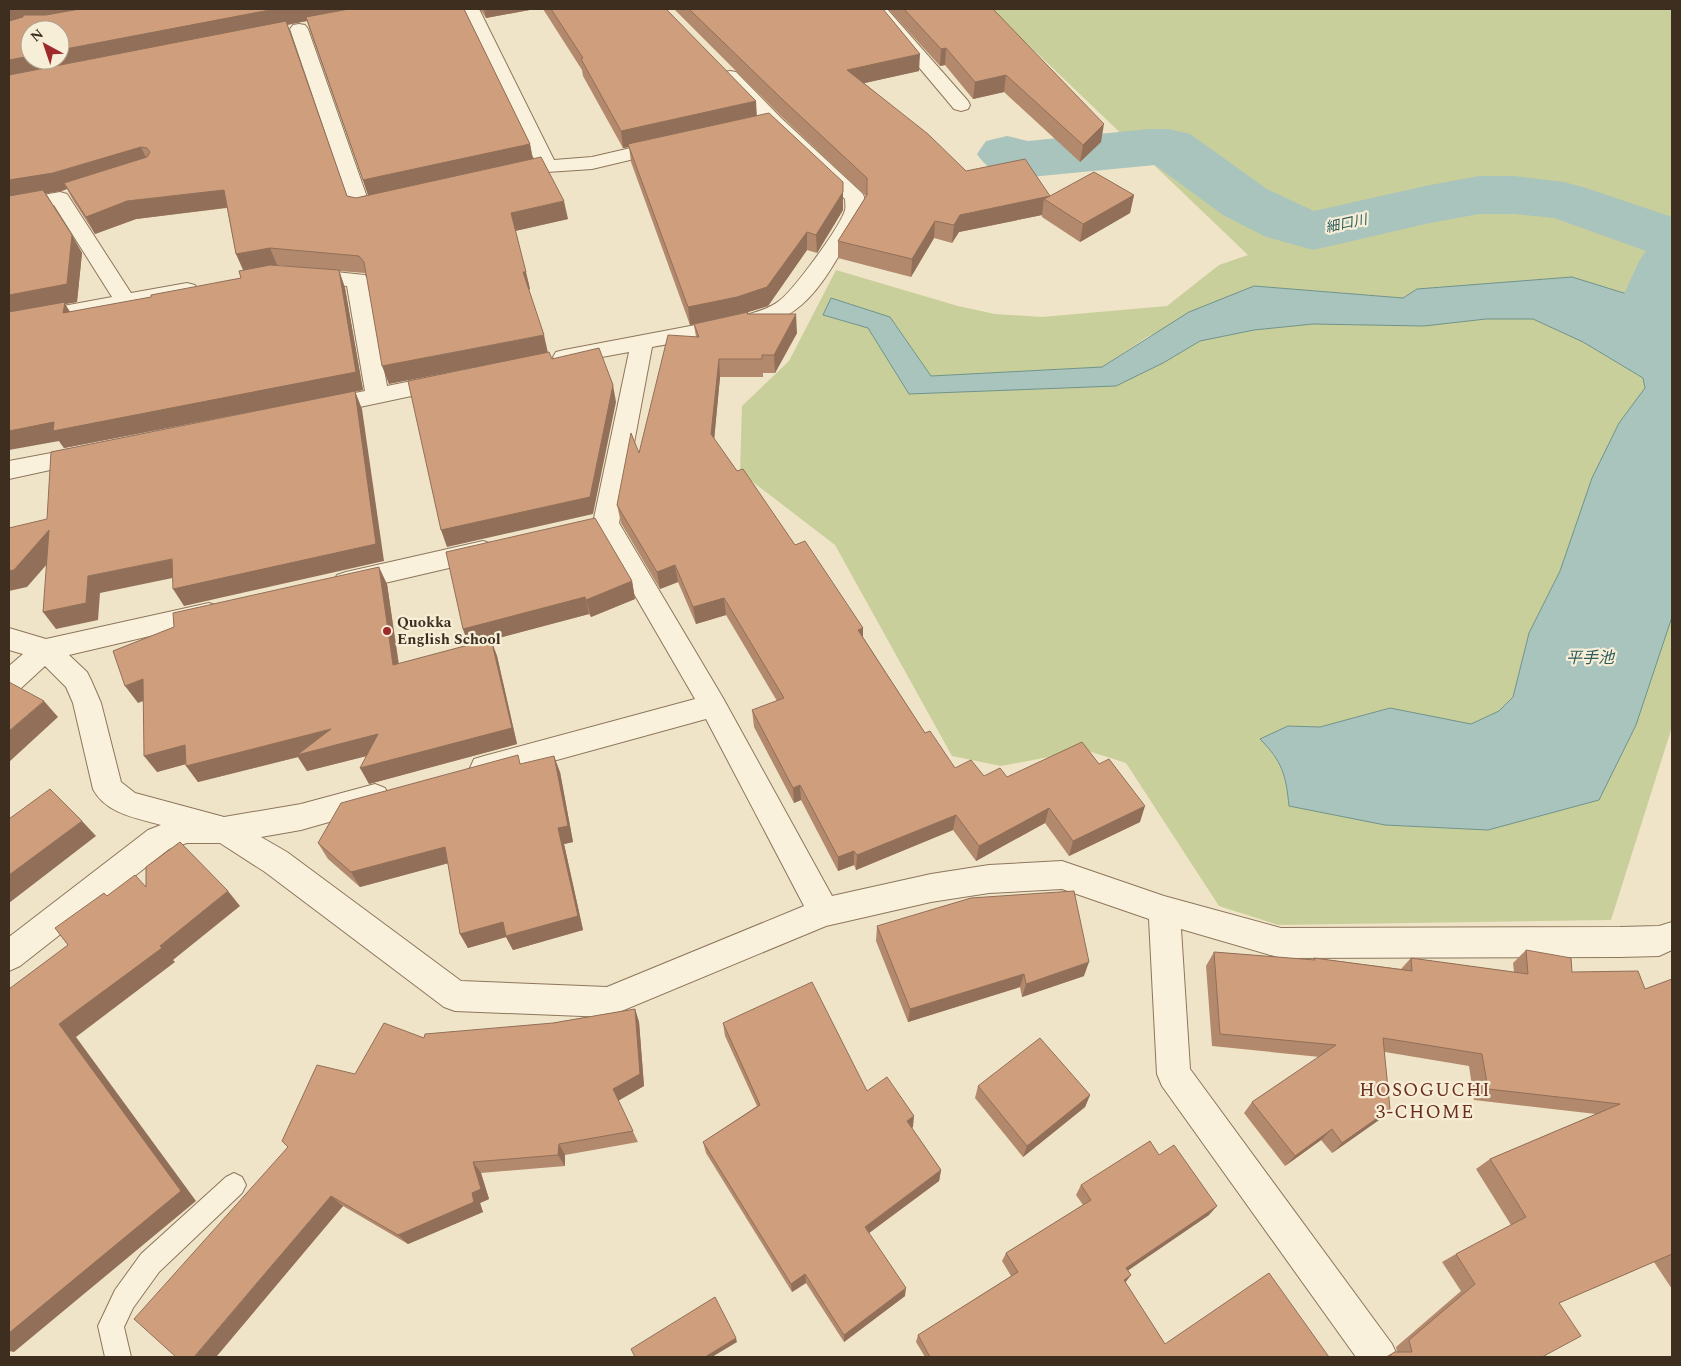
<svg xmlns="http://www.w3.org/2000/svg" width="1681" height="1366" font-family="Spectral,'Noto Sans JP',serif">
<rect width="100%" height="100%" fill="#f0e4c8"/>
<path fill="#c9cf9b" d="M 991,9 L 1672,9 L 1672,258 L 1666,257 L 1643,299 L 1572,277 L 1417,289 L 1403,298 L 1254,286 L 1147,337 L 1102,367 L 931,376 L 890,317 L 823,315 L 868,328 L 910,394 L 1163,363 L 1200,341 L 1254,330 L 1313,324 L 1424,326 L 1486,319 L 1533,319 L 1583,342 L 1643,378 L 1645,388 L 1619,423 L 1560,571 L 1529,633 L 1513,697 L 1499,711 L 1471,724 L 1389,708 L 1320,727 L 1288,726 L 1260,739 C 1281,760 1286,777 1289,806 L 1385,825 L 1488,830 L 1672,597 L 1672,727 L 1611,920 L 1278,925 L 1219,906 L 1126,763 L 1085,750 L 1001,766 L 952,756 L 835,545 L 740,472 L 742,406 L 789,361 L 836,270 L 958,306 L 995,314 L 1042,317 L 1167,306 L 1219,265 L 1248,255 Z"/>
<path fill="#a9c4bc" stroke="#6f938a" d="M 1572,277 L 1643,299 L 1672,311 L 1672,617 L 1636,725 L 1599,800 L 1488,830 L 1385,825 L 1289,806 C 1286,775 1282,761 1260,739 L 1288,726 L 1320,727 L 1390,708 L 1471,724 L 1499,711 L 1513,697 L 1529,633 L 1560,571 L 1592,478 L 1619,423 L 1645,388 L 1643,378 L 1583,342 L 1533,319 L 1486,319 L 1424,326 L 1313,324 L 1254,330 L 1200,341 L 1163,363 L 1116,386 L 909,394 L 868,328 L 823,315 L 831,298 L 890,317 L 931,376 L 1102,367 L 1189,312 L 1254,286 L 1403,298 L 1417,289 Z"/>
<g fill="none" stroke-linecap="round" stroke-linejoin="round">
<path fill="#a9c4bc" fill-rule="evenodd" d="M 1149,129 L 1169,129 L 1190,134 L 1267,189 L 1314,211 L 1430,185 L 1479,176 L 1514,176 L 1564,182 L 1586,188 L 1672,217 L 1672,320 L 1654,324 L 1630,318 L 1620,303 L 1639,261 L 1646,251 L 1554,218 L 1514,214 L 1479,214 L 1430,223 L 1313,250 L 1266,237 L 1223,215 L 1155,165 L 1020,178 C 1000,173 989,172 977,154 L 986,141 L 1007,136 L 1028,141 Z"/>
<g stroke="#8d765c" stroke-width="2">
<polygon id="lane" points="234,1173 242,1177 246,1185 242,1193 159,1272 133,1308 124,1327 131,1357 105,1357 98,1326 115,1290 141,1254 226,1177"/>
</g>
<g stroke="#8d765c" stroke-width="2">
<g id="street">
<polygon points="462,9 479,9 554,160 592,157 665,140 672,142 675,146 672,150 592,169 547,172 510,181 503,179 500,175 503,171 536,163"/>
<polygon points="870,9 887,9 968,101 970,105 968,109 961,111 954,109"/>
<polygon points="299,24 305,25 308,29 368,200 387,196 394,198 397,202 394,206 361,214 354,212 351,208 290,29 293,25"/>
<path d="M 730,71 L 736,72 L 781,118 L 862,193 C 872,207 857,225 850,237 C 835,262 819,293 795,310 C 767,331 688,340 652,347 L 619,523 L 723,698 L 832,896 L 931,874 L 989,865 L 1062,861 L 1164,896 L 1281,928 L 1620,927 L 1659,926 L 1672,922 L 1672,950 L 1659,956 L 1620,957 L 1281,958 L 1181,929 L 1190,1069 L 1392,1344 L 1398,1357 L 1356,1357 L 1162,1086 L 1157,1074 L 1149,919 L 1062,889 L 989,893 L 931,902 L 826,926 L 607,1017 L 455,1011 L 444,1007 L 265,872 L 220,843 L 187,843 L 169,849 L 20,966 L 9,971 L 9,937 L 148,830 L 161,825 C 137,818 106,814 93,789 L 73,703 L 66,687 L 45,666 L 19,690 L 9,693 L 9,666 L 23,654 L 9,650 L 9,628 L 46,639 L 209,603 L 218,606 L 222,613 L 218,620 L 69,655 L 87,672 L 91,680 L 101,703 L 121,782 L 135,793 L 224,817 L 301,804 L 375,784 L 385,788 L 390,797 L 385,806 L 301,830 L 261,837 L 287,852 L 461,981 L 607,987 L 804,906 L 706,719 L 484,780 L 474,777 L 470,768 L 474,759 L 484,756 L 695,699 L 593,523 L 629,352 L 564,364 L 556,362 L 553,357 L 556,352 L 564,350 L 743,316 C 755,312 769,309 779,301 C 793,291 841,226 845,210 C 846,207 845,202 845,199 L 767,126 L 724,80 L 721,76 L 724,72 Z"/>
<polygon points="60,192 67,194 131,293 187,283 195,285 198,290 195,295 9,330 9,316 112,297 54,205 9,213 9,201"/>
<polygon points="306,269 365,275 368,280 387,386 446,374 454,377 457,382 454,387 322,415 314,413 310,407 314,401 365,391 347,286 298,281 295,276 298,271"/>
<polygon points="88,446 96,448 100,454 96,460 9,479 9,461"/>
<polygon points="483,541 492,544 496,551 492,558 346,592 337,589 333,582 337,575 346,572"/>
</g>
</g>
<use href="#lane" fill="#faf1dc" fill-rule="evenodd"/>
<use href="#street" fill="#faf1dc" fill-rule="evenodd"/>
</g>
<g fill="#b2896c" fill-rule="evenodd">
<path d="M 9,9 L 464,9 L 530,144 L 533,159 L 568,219 L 515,231 L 530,289 L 389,384 L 366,274 L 365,273 L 339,271 L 345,288 L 363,390 L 64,448 L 59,441 ZM 307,21 L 311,34 L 368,195 L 356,198 L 347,196 L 287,25 ZM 67,189 L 73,200 L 95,234 L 136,219 L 227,208 L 236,254 L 243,270 L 241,278 L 151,297 L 70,312 L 65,304 L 77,302 L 82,253 L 46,193 ZM 277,265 L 314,269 L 274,266 Z"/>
<polygon points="480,9 535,9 486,18"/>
<polygon points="543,9 666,9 757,116 843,210 817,253 807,250 768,306 745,313 748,312 748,314 797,333 775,373 763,373 763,377 720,377 714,439 737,471 795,545 863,628 863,637 925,733 955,768 984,776 1007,777 1140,822 1069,856 1045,823 976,861 953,830 856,870 854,865 838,871 801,800 794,803 754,727 752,710 777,701 726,615 696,624 678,582 660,589 621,523 617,505 639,453 696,337 694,325 690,325 631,162 629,147 623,148 583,76 582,70"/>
<polygon points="674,9 883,9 919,71 864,83 966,171 1050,196 1134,195 1130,213 1080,242 1042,217 1042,215 959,232 952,243 934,238 911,277 838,258 838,241 866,196 782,117"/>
<polygon points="888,9 993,9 1101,142 1080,162 1004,92 973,99 945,65 940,66"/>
<polygon points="632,581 635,599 591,617 589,614 491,640 497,656 517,744 369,784 366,756 307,771 298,757 198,782 186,764 157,772 143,701 138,703 387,584 399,664 469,645 463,629"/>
<polygon points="521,764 560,772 573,842 564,844 583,930 513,950 506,937 468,948 460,934 448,863 360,887 328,859 318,843"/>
<polygon points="877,926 1084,976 1022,997 1020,987 908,1022 876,941"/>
<polygon points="1526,950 1572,972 1645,989 1672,979 1672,1289 1654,1262 1559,1303 1542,1357 1385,1357 1394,1352 1397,1352 1396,1347 1461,1291 1442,1262 1456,1254 1511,1225 1476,1169 1490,1159 1596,1114 1474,1100 1469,1066 1385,1052 1379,1120 1332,1153 1321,1140 1285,1166 1244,1113 1252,1102 1320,1057 1212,1046 1206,966 1214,952 1313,960 1314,958 1401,969 1411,958 1514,972 1513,963"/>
<polygon points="635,1009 639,1022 644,1086 618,1100 638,1142 565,1155 565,1166 481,1173 489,1199 480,1203 483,1212 408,1244 343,1206 216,1357 355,1074 553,1023"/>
<polygon points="723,1023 867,1091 913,1127 912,1128 941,1170 939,1181 869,1233 905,1296 844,1342 806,1283 792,1292 706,1153 703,1142 757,1106 725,1036"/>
<polygon points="978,1086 1090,1095 1085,1107 1023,1157 975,1098"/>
<polygon points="1159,1155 1209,1215 1128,1270 1131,1275 1125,1282 1165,1344 1329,1357 925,1357 916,1342 918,1335 1011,1276 1002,1261 1006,1253 1083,1205 1076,1195 1081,1185"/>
</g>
<g fill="#916f58">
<polygon points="9,9 105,9 9,26"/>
<polygon points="275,9 368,9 9,79 9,60 30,56 30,60 60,60 60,50"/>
<polygon points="484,9 535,9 486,18"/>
<polygon points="946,48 945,65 940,66 941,49"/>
<polygon points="920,54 919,71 847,87 847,70"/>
<polygon points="1006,75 1004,92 973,99 975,82"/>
<polygon points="756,101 757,118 628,144 629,147 623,148 621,131"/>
<polygon points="1104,124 1101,142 1080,162 1083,145"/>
<polygon points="530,144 533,162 369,198 363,180"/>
<polygon points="141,147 149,164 64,183 67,189 62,191 9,199 9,180"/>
<polygon points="224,190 231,207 136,219 95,234 86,217 127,201"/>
<polygon points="843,192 843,210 817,253 816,235"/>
<polygon points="1134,195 1130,213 1080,242 1083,224"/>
<polygon points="1050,196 1044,199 1042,215 959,232 952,243 954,225 960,215"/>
<polygon points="564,201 568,219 515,231 511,213"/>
<polygon points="935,221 934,238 911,277 912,259"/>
<polygon points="807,232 807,250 768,306 738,315 690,325 688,307"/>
<polygon points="72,235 82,253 77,302 65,304 75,320 9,314 9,295"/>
<polygon points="270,248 277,265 244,271 236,254"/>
<polygon points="339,270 345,288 363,390 64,448 59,441 9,450 9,431"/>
<polygon points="523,272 526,272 530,289 527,290"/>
<polygon points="796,314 797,333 775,373 774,355"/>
<polygon points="544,335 548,353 389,384 382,366"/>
<polygon points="719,359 720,377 713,452 711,434"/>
<polygon points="613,385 616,402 593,514 447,547 441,530"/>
<polygon points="355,391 362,409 384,561 184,606 173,589"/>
<polygon points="49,530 62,547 27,587 9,591 9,571"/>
<polygon points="172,559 182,576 100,593 98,620 56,629 43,612 88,576"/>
<polygon points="675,565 678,582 660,589 657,572"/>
<polygon points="379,567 387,584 401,682 393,665"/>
<polygon points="632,581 635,599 591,617 586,600"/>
<polygon points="585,597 589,614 491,640 497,656 517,744 369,784 360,768 469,646 463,629"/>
<polygon points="724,598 726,615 696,624 693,607"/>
<polygon points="863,628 863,645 858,630"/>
<polygon points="143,679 155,696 138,703 125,686"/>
<polygon points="44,701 58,717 9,762 9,731"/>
<polygon points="331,729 378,734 387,751 307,771 298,757 198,782 186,766"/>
<polygon points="185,745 197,761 157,772 144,756"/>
<polygon points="554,756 560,772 573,842 564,844 583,930 513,950 506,937 468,948 460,934 558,828"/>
<polygon points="800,785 801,800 794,803 793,788"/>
<polygon points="1145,806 1140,822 1069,856 1073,841"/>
<polygon points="1049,808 1045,823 976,861 979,846"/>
<polygon points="956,815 953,830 856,870 857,855"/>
<polygon points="82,821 96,836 9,903 9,875"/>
<polygon points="445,847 453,862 360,887 351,872"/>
<polygon points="854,851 854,865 838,871 838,857"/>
<polygon points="228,891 240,906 173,960 175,962 76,1037 196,1201 14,1352 9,1351 9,1333 59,1024"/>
<polygon points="1089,962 1084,976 1022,997 1026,984"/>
<polygon points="1024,974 1020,987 908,1022 910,1009"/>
<polygon points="635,1009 639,1022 644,1086 618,1101 613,1089"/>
<polygon points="1090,1095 1085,1107 1023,1157 1027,1146"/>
<polygon points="1390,1109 1379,1120 1332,1153 1342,1143"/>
<polygon points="914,1116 913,1127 905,1132 907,1121"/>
<polygon points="1332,1129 1321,1140 1285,1166 1295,1156"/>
<polygon points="559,1144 565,1155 565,1166 558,1155"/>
<polygon points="473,1162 481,1173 489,1199 480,1203 483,1212 408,1244 398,1235 472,1193"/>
<polygon points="941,1170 939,1181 865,1236 865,1227"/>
<polygon points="331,1196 343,1206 216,1357 194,1357"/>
<polygon points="1217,1206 1209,1215 1120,1276 1126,1268"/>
<polygon points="805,1274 806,1283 792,1292 791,1284"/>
<polygon points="1131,1275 1125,1283 1124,1280"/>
<polygon points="906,1288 905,1296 844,1342 844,1335"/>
<polygon points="736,1338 737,1342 712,1357 705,1357"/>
</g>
<g fill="#cf9f7d" stroke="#916f58">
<polygon points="80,9 275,9 60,50 60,30 30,30 30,56 9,60 9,21 23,17 23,15 46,15"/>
<polygon points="349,9 464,9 530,144 363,180 306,17"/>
<polygon points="551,9 666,9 756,101 621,131 581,59 583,58"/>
<polygon points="689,9 883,9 920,54 847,70 928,134 966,171 1025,159 1050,196 1094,172 1134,195 1083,224 1044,199 1050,196 960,215 954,225 935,221 912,259 838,241 867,195 867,178 782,99"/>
<polygon points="904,9 993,9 1104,124 1083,145 1006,75 975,82 946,48 941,49"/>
<polygon points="286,21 347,196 356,198 541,157 564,201 511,213 526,272 523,272 544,335 382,366 364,262 359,256 270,248 236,254 224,190 127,201 86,217 64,183 147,157 150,152 147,148 141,147 53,173 9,180 9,75"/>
<polygon points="769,113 843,182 843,192 816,235 807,232 767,287 737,297 688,307 628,144"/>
<polygon points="43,190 72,235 67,284 9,295 9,196"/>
<polygon points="270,265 339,270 356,372 53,431 54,422 9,431 9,312 65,302 63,313 151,297 151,295 241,278 239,271"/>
<polygon points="748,312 747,314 796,314 774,355 762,355 762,359 719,359 711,434 737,471 743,469 795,545 805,541 863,628 858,630 925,733 930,731 955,768 971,760 984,776 1000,768 1007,777 1082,742 1099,764 1109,759 1145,806 1073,841 1049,808 979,846 956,815 857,855 854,851 838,857 800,785 793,788 752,710 784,698 724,598 693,607 675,565 657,572 617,505 631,433 639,453 668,335 699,337 694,324"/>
<polygon points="599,348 613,385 590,497 441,530 408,381 549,352 552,359"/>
<polygon points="355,391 376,544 173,589 172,559 88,576 86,603 43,612 49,530 14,570 9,571 9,528 47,519 51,452"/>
<polygon points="595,518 632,581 586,600 585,597 463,629 446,552"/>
<polygon points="379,567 393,665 491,639 512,728 360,768 378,734 297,755 331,729 186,766 185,745 144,756 143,679 125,686 113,651 174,627 173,613"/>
<polygon points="9,682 44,701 9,731"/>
<polygon points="518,755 520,764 554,756 568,826 558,828 578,916 506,936 503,922 460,934 445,847 351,872 318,843 341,803"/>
<polygon points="50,789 82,821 9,875 9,819"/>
<polygon points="180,842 228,891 160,946 162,948 59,1024 181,1191 9,1333 9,989 68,945 55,928 104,893 107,896 135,875 146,887 146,867"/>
<polygon points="1074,891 1089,962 1026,984 1024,974 910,1009 877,926 971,898"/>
<polygon points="1526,950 1571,958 1572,972 1638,971 1645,989 1672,979 1672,1254 1559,1303 1581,1336 1542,1357 1389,1357 1394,1352 1412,1352 1409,1340 1475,1284 1456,1254 1526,1217 1490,1159 1620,1104 1488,1089 1482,1054 1383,1038 1390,1109 1342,1143 1332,1129 1295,1156 1252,1102 1336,1045 1220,1034 1214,952 1315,960 1314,958 1412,971 1411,958 1528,974"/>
<polygon points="812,982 867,1091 887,1077 914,1116 907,1121 941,1170 865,1227 906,1288 844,1335 805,1274 791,1284 703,1142 760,1105 723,1023"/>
<polygon points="635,1009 640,1074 613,1089 633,1131 559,1144 558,1155 473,1162 481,1189 472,1193 474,1202 398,1235 331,1196 194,1357 176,1357 134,1319 288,1147 282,1141 317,1065 355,1074 384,1023 424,1038 425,1034 553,1023"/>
<polygon points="1040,1038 1090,1095 1027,1146 978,1086"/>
<polygon points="1150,1141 1159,1155 1174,1145 1217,1206 1126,1268 1131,1275 1124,1280 1165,1344 1269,1273 1329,1357 930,1357 918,1335 1018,1272 1006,1253 1091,1200 1081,1185"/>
<polygon points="715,1297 736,1338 705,1357 635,1357 631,1349"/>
</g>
<circle fill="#9e2a2b" stroke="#f7eed8" stroke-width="2" cx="387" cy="631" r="5"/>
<g text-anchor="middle" stroke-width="4.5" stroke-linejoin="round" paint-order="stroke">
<g font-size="14" font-style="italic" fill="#2f5d5a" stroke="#f7eed8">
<text transform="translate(1346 223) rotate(-12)" y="5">細口川</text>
</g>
<g font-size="15" font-weight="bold" fill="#3d2e20" stroke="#f7eed8" text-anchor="start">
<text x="397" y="627">Quokka<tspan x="397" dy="17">English School</tspan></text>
</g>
<g font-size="16" font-style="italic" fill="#2f5d5a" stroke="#f7eed8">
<text x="1590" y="663">平手池</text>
</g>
<g font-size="19" letter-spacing="1" fill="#6b2e1e" stroke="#f7eed8">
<text x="1425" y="1096">HOSOGUCHI<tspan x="1425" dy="22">3-CHOME</tspan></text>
</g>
</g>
<rect width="1681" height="1366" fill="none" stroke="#3d2e20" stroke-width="20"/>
<g transform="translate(45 45) rotate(320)"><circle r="24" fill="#f7eed8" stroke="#ada18e"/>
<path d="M0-4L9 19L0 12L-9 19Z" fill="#9e2a2b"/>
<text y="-8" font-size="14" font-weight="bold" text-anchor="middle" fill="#3d2e20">N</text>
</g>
</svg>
